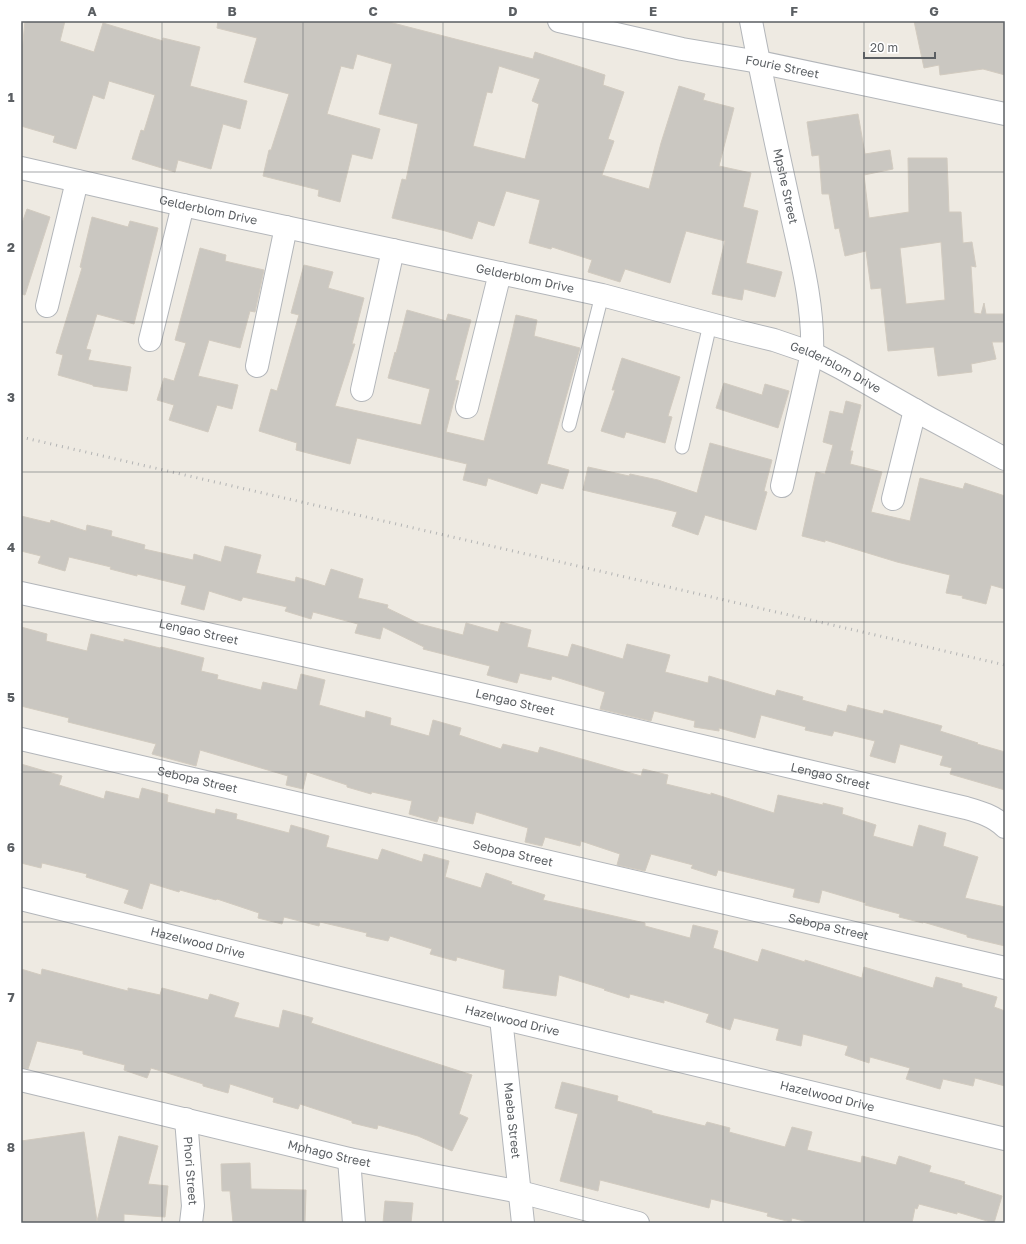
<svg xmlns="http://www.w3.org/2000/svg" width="1026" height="1244" font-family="'Golos Text',sans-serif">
<rect width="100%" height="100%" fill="#eeeae2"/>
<g fill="#cac7c1" stroke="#d2cbc0" fill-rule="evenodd">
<polygon points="25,21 65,21 60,41 94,52 103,23 163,41 163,38 200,47 190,86 247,101 240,129 223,124 211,169 178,160 175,172 132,159 141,130 144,131 155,95 109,81 104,99 93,95 76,149 53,142 55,136 21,126 21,62"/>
<path d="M 218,21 L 385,21 L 533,59 L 535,52 L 605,75 L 603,85 L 624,92 L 608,139 L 614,141 L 602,175 L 649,189 L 661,143 L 679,86 L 705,94 L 703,100 L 734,108 L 719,166 L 751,173 L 743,207 L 758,211 L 746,263 L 782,272 L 775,297 L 744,289 L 742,300 L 712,294 L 725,241 L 686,231 L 670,283 L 625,269 L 620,282 L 588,272 L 592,260 L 552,247 L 551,249 L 529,243 L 540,200 L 506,191 L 494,226 L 478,221 L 472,239 L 442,230 L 392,218 L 402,179 L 406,180 L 418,124 L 379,114 L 392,64 L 357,54 L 353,69 L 341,66 L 327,114 L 380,129 L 372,159 L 352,154 L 340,202 L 318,196 L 319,190 L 263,176 L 269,150 L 271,150 L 289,94 L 244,82 L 257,38 L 217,28 ZM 499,66 L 540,79 L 532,101 L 539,104 L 525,159 L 473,146 L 487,92 L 492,93 Z"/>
<polygon points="914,21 1005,21 1005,75 983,69 940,75 939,65 924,68"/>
<path d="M 858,114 L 865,154 L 890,150 L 893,169 L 864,175 L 869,218 L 909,212 L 908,158 L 947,158 L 949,212 L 961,212 L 963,243 L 972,242 L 976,267 L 971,266 L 974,313 L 981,314 L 984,303 L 986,314 L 1005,314 L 1005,342 L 992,342 L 996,359 L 971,364 L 972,372 L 938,376 L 934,347 L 888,351 L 881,288 L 871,289 L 866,251 L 845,256 L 839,228 L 835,229 L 829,194 L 822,194 L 819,155 L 812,156 L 807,122 ZM 941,242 L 945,300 L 906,304 L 900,248 Z"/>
<polygon points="27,209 50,217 25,295 21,294 21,226"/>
<polygon points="92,217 128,227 130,221 158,228 134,324 97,314 86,349 91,350 88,360 131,367 127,391 93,386 93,385 58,375 63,355 56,353 82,268 80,267"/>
<polygon points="200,248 226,255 225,261 264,270 255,312 250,311 240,348 209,340 198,376 238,385 232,409 217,405 208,432 169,420 174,405 157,400 164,378 174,381 186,343 175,340"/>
<polygon points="304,265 333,272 328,288 364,298 352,344 355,344 335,406 421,425 430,389 388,378 395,352 396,353 407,310 446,321 448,314 471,320 455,380 459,381 446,432 484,441 511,337 516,315 537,320 534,336 580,348 547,464 569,470 563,489 541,483 537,494 488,478 486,486 463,480 467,464 357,438 350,464 296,450 297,443 259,431 271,389 277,391 299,315 291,313"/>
<polygon points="622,358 680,377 668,416 672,417 665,443 626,432 624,438 601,431 615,390 612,390"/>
<polygon points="724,383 762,395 765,384 789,391 778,428 716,408"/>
<polygon points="846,401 861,405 850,451 853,451 850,464 882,472 871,512 910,521 920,478 963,489 965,483 1005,496 1005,589 991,585 986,604 962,598 963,596 946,593 950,575 897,562 825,540 825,542 802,536 816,472 825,474 833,445 823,442 830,411 843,414"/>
<polygon points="710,443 772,460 764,491 767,492 756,530 705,515 698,535 672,526 677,512 583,490 588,467 629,476 630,474 658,480 697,493"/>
<polygon points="21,516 50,523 51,520 86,531 87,525 112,531 111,536 145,545 144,549 193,560 194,554 221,562 225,546 261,555 256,573 295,582 296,577 325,586 331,569 363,579 358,598 388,605 387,608 420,624 463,635 466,623 498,632 501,622 531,630 527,647 568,657 572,644 623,659 627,644 670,655 665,672 708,683 709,676 775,696 777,690 803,697 802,700 846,712 848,705 883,714 884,710 942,726 940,731 978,743 977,744 1005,752 1005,790 950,774 952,768 940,765 943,756 900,744 895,763 870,756 875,741 834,731 832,736 805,730 806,727 761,715 755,738 719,728 719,731 694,727 695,721 654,711 651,721 600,709 605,692 552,676 551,680 520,673 517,683 487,675 490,666 423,649 424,647 383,627 380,639 355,633 358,624 313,612 311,619 285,611 287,607 243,597 241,601 209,591 204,610 181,604 186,586 137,574 137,576 110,569 111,567 69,557 65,571 38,563 41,556 21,551"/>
<polygon points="21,627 47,634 46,641 87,651 91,634 124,642 124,639 160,648 161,647 204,658 201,671 218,675 217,679 261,690 263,682 297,690 301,674 325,680 319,705 365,718 366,711 391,718 390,725 429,736 433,720 461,728 459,735 501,749 503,744 538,753 540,747 641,776 643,769 668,775 666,784 711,795 711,793 774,813 778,795 823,805 823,803 843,808 842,814 876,825 873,836 913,847 919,825 946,833 943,846 978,857 965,898 1005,907 1005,946 967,937 967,935 923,922 923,923 899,917 900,914 865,905 866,903 822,890 819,903 793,897 795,889 718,870 716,876 691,868 693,865 651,854 645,871 617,865 620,854 581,841 580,846 545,837 542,846 525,842 528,828 476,812 473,824 439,816 437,822 409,814 412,801 372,792 371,794 347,787 347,785 307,772 303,789 286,785 288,776 200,750 196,766 152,754 156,744 68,722 69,718 21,706"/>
<polygon points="21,764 62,776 59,785 104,799 106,791 139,799 142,788 168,795 167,802 215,814 216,809 237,814 236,819 289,833 291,825 329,836 326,847 378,860 382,849 422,862 424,854 449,861 445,877 481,888 486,873 512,882 511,884 545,895 543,900 645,923 645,926 690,938 693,925 718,931 713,948 758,962 762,949 805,962 805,960 862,978 864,967 933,988 936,977 962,984 962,987 997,997 994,1007 1005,1011 1005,1086 975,1078 973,1086 943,1079 940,1089 906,1079 910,1068 870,1057 869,1063 845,1055 848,1046 803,1034 801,1046 776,1040 779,1029 734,1018 730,1030 706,1022 709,1014 664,1000 664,1003 630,994 629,998 604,990 605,989 559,975 556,996 503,988 505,970 457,957 456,961 430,954 432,949 390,936 388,941 366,936 367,933 320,922 319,926 284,917 282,924 258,918 259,913 217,899 216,900 180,890 179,892 150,883 142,909 124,903 129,890 86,877 87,874 42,863 41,868 21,863"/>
<polygon points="21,969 41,975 42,969 128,991 128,988 160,995 162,988 208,1000 210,994 239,1003 234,1017 279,1028 283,1010 313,1018 311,1023 472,1075 459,1114 468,1118 452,1151 418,1136 378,1125 377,1129 352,1123 352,1121 300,1104 298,1109 273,1102 274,1098 230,1084 228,1093 203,1086 203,1084 151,1068 147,1078 124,1070 125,1065 83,1054 83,1051 37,1041 28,1069 21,1068"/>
<polygon points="562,1082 618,1096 617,1101 652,1111 652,1113 705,1126 707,1122 730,1128 729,1132 785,1147 792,1127 812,1132 807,1150 861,1163 862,1156 896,1165 899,1156 931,1166 929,1172 965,1182 964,1184 1002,1196 994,1223 957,1212 957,1214 919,1204 917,1209 915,1208 912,1223 812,1223 792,1218 791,1222 767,1216 768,1213 711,1199 709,1208 600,1180 598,1191 560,1181 578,1114 555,1108"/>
<polygon points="84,1132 97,1221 119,1136 158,1146 148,1184 168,1186 165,1217 124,1214 124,1223 21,1223 21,1141"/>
<polygon points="250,1163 251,1189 306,1190 305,1223 233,1223 230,1191 222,1191 221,1164"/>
<polygon points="385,1201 413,1203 411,1223 383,1223"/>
</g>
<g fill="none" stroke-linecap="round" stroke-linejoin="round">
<g stroke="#b3b6ba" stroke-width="15">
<g id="lane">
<polyline points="569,425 602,295"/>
<polyline points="682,447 710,324"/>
</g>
</g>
<g stroke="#b3b6ba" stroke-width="24">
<g id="street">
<path id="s1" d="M 559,21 L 682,49 L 759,62 L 1005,114"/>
<path id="s2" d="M 751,21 C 763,85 777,148 791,212 C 801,257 814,307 812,353 L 782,486"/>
<path id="s3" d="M 21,168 L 183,205 L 602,295 L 733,330 L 774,340 L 812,353 L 841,368 L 929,418 L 1005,459"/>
<polyline points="47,306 77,181"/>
<polyline points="150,340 183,205"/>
<polyline points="257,366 286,227"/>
<polyline points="362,390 393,250"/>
<polyline points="467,407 500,273"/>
<polyline points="893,499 915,410"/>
<path id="s4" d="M 21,593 L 471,692 L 966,808 C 980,812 994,816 1005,827"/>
<path id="s5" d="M 21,739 L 1005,968"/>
<path id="s6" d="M 21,899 L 501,1018 L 1005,1139"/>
<path id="s7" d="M 501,1018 L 523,1223"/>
<path id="s8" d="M 21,1080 L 349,1159 L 520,1192 L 638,1223"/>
<path id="s9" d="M 186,1119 L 193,1206 L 191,1223"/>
<polyline points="349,1159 354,1223"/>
</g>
</g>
<use href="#lane" stroke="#fff" stroke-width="13"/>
<use href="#street" stroke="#fff" stroke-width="22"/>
<polyline stroke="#b3b4b4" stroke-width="3" stroke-dasharray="1 5" stroke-linecap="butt" points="21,437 1005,665"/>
</g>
<path fill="none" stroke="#5b5f63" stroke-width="1" stroke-opacity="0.55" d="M 162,21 L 162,1223M 303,21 L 303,1223M 443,21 L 443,1223M 583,21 L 583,1223M 723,21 L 723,1223M 864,21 L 864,1223M 21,172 L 1005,172M 21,322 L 1005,322M 21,472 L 1005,472M 21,622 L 1005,622M 21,772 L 1005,772M 21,922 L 1005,922M 21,1072 L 1005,1072"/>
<g text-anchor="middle" stroke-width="3.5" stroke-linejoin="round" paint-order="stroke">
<g font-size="12" fill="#5b5f63" stroke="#fff">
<text dy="4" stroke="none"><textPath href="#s1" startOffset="228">Fourie Street</textPath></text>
<text dy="4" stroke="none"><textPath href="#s2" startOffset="169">Mpshe Street</textPath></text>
<text dy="4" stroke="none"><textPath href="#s3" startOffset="192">Gelderblom Drive</textPath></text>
<text dy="4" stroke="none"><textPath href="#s3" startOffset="516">Gelderblom Drive</textPath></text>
<text dy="4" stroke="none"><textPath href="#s3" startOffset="840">Gelderblom Drive</textPath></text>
<text dy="4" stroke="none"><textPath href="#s4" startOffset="182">Lengao Street</textPath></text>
<text dy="4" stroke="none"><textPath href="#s4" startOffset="506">Lengao Street</textPath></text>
<text dy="4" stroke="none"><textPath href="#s4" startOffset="830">Lengao Street</textPath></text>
<text dy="4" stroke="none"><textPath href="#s5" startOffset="181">Sebopa Street</textPath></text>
<text dy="4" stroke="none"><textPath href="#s5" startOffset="505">Sebopa Street</textPath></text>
<text dy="4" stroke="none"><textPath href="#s5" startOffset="829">Sebopa Street</textPath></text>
<text dy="4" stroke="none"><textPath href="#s6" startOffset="182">Hazelwood Drive</textPath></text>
<text dy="4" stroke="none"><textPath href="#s6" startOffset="506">Hazelwood Drive</textPath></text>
<text dy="4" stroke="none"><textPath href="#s6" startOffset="830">Hazelwood Drive</textPath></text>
<text dy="4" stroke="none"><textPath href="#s7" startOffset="103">Maeba Street</textPath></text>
<text dy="4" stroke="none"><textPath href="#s8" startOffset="317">Mphago Street</textPath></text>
<text dy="4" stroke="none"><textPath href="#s9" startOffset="52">Phori Street</textPath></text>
</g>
</g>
<rect width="1026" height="1244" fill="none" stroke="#ffffff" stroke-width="44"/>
<path d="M864 52v6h71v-6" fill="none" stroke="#5b5f63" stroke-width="2"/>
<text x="870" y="52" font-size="12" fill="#5b5f63" stroke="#ffffff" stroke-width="3" paint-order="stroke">20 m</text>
<rect x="22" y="22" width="982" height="1200" fill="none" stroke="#5b5f63" stroke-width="1.5"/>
<g font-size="13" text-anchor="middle" font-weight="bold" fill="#5b5f63">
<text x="92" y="16">A</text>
<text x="232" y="16">B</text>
<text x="373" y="16">C</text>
<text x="513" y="16">D</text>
<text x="653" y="16">E</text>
<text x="794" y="16">F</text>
<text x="934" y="16">G</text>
<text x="11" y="102">1</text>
<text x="11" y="252">2</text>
<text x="11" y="402">3</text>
<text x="11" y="552">4</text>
<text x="11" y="702">5</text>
<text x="11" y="852">6</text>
<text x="11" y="1002">7</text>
<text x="11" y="1152">8</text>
</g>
</svg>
